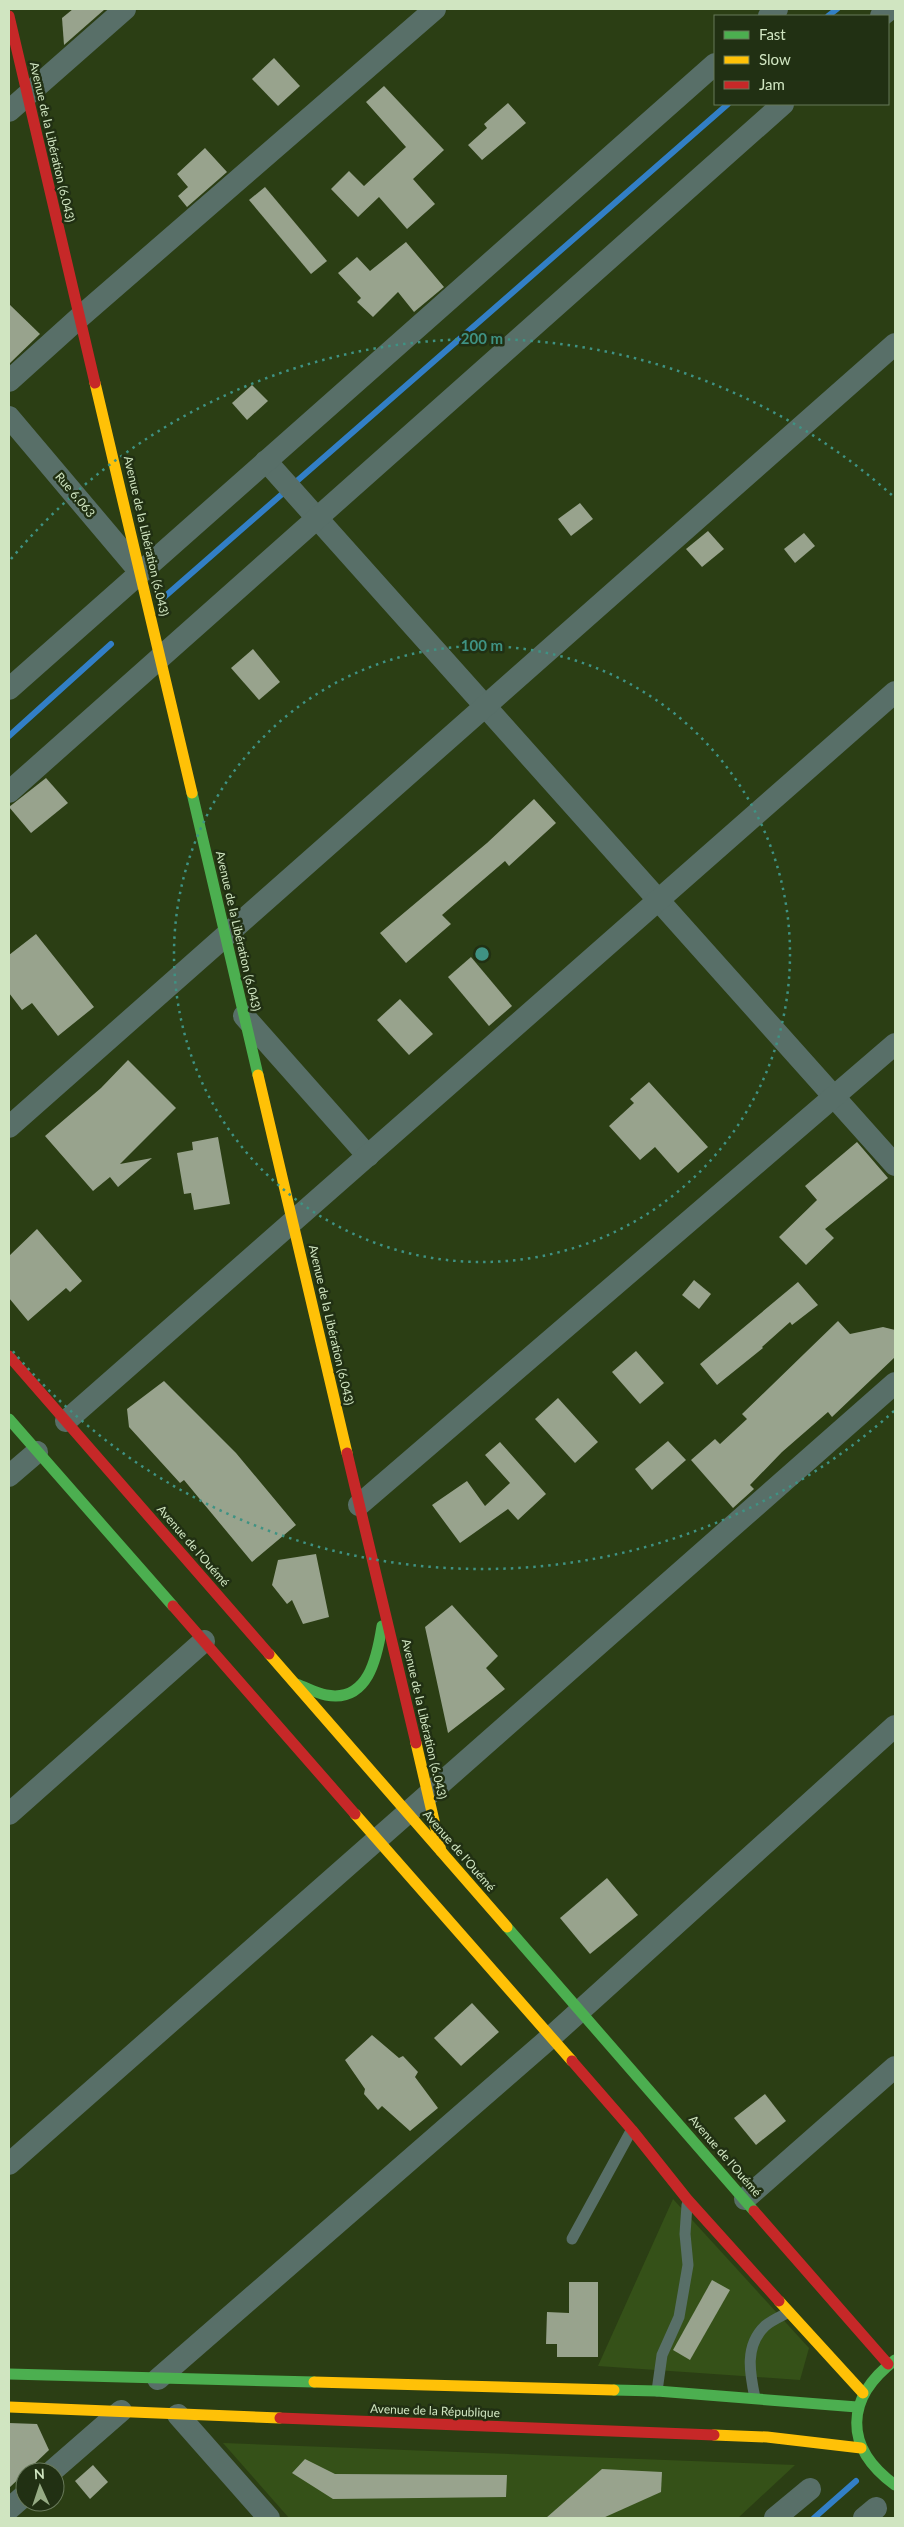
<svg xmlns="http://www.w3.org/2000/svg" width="904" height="2527" font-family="Lato,sans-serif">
<rect width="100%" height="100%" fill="#2b3e14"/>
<g fill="#355118">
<polygon points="673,2199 809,2348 800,2380 598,2366"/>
<polygon points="223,2443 795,2465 738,2518 289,2518"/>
</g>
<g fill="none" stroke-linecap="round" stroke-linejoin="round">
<g stroke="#327fc6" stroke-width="6">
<polyline points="828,16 837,9"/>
<polyline points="162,599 728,104"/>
<polyline points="9,736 111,644"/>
<polyline points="814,2518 856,2481"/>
</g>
</g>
<g fill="#98a38d">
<polygon points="73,9 105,9 64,45 62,18"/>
<polygon points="274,58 300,86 278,106 252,79"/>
<polygon points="384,86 444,150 413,179 435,204 407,229 379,197 358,217 331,189 349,171 364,186 406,147 366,102"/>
<polygon points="508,103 526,123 482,160 468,145 487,128 484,124"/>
<polygon points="205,148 227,172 187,207 178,196 188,187 177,174"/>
<polygon points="265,187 327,261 311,274 249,200"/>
<polygon points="406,242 444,287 414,312 398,292 373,317 357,302 361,298 338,273 357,257 370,271"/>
<polygon points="9,304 40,334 9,364"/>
<polygon points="252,385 268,401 247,420 232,403"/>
<polygon points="580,503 593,519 571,536 558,519"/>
<polygon points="708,531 724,549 702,567 686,549"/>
<polygon points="804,533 815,546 795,563 784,549"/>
<polygon points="253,649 280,682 259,700 231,668"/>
<polygon points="46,778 68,803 31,833 9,807"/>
<polygon points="534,799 556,823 509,866 505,861 442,915 451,924 406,963 380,933 487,843"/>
<polygon points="36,934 94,1007 58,1036 32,1003 22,1010 9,993 9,955"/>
<polygon points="471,957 512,1006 489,1026 448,977"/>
<polygon points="400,999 433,1034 409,1055 377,1020"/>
<polygon points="128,1060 176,1108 120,1164 152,1158 118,1187 110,1177 93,1191 45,1136 101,1088"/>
<polygon points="649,1082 708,1147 678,1173 655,1147 640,1160 609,1126 634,1103 630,1099"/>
<polygon points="218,1137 230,1204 194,1210 191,1193 184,1194 177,1153 193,1150 192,1142"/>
<polygon points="857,1142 888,1178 825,1229 834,1238 806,1265 779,1237 817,1200 805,1186"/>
<polygon points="37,1229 82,1281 70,1292 66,1288 28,1321 9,1298 9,1256"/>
<polygon points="694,1280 711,1294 699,1309 682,1295"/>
<polygon points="798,1282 818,1305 792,1325 790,1322 762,1347 763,1348 717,1385 700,1364"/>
<polygon points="838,1321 850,1334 883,1327 895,1330 895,1357 832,1417 828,1412 782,1452 750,1485 754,1489 733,1508 691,1460 715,1439 720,1444 747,1419 742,1414"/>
<polygon points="636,1351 664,1383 640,1404 612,1372"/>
<polygon points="164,1381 236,1453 296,1525 252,1562 184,1480 180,1483 129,1427 127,1409"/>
<polygon points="558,1398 598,1442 575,1463 535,1419"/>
<polygon points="668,1441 686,1460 652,1490 635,1469"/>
<polygon points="500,1442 546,1494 518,1520 508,1509 460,1543 432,1505 467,1481 485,1506 510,1483 485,1455"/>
<polygon points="316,1554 329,1617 303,1624 292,1600 287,1604 272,1585 278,1560"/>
<polygon points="452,1605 498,1656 486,1668 505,1689 448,1733 425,1627"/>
<polygon points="607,1878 638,1915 590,1954 560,1918"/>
<polygon points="472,2003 499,2032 461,2066 434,2038"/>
<polygon points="372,2035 399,2058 403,2056 418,2072 415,2077 438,2108 410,2131 382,2106 378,2110 364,2094 365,2089 345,2060"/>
<polygon points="765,2094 786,2121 756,2145 734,2118"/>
<polygon points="712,2280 730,2290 690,2360 673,2350"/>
<polygon points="569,2282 598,2282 598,2357 557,2357 557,2344 546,2344 547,2312 569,2313"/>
<polygon points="9,2423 37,2424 49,2450 9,2488"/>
<polygon points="305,2459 335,2474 507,2475 506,2497 333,2499 292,2473"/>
<polygon points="93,2465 108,2482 90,2499 75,2481"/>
<polygon points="602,2469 662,2472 661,2492 603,2518 546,2518"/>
</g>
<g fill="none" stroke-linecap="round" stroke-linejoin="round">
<g stroke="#586f68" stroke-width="11">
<polyline points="572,2239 631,2131"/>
<polyline points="657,2391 662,2355 679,2317 688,2265 685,2234 687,2205"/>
<path d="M 755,2398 C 750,2374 744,2346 765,2326 C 772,2320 782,2316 789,2312"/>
</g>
<g stroke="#586f68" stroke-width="22">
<polyline points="769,16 777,9"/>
<polyline points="881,16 890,9"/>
<polyline points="9,111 125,9"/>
<polyline points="9,381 80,317 435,9"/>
<polyline points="9,417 139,571"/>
<polyline points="266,461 895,1165"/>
<polyline points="9,689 715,64"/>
<polyline points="9,792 783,104"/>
<polyline points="244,1016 368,1156"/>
<polyline points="9,1127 895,344"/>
<polyline points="66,1421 895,692"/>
<polyline points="9,1476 37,1452"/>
<polyline points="359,1505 895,1044"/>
<polyline points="9,1814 204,1641"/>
<polyline points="9,2164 895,1383"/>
<polyline points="745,2199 895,2067"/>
<polyline points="158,2379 551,2037 895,1726"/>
<polyline points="178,2415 269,2518"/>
<polyline points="51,2472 121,2411"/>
<polyline points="9,2509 25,2495"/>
<polyline points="775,2518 810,2489"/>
<polyline points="864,2518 876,2508"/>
</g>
<g stroke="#4caf50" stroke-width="11">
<polyline points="192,793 258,1075"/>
<polyline points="9,1419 173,1606"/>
<path d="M 296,1684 C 306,1687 315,1693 326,1695 C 368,1703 377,1658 382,1626"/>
<polyline points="507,1927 754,2211"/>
<path d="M 895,2360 C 845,2398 843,2447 895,2485"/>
<polyline points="9,2374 314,2382"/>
<polyline points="614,2390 657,2391 857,2407"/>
</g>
<g stroke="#ffc107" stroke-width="11">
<polyline points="95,383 192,793"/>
<polyline points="258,1075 347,1453"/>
<polyline points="269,1654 507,1927"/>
<polyline points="416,1743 441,1851"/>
<polyline points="355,1814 572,2061"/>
<polyline points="779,2301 863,2393"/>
<polyline points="314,2382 614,2390"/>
<polyline points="9,2407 280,2418"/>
<polyline points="714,2435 767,2437 861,2448"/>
</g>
<g stroke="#c62828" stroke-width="11">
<polyline points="9,16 95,383"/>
<polyline points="9,1356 269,1654"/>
<polyline points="347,1453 416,1743"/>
<polyline points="173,1606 355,1814"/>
<polyline points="572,2061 632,2130 687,2199 779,2301"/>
<polyline points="754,2211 888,2364"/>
<polyline points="280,2418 714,2435"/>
</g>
</g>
<g fill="none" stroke="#3f9283" stroke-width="2.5" stroke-dasharray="2.5 5">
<circle cx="482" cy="954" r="308"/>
<path d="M894 1411A615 615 0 0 1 11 1349M11 559A615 615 0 0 1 894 497"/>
</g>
<g text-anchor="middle" stroke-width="5" stroke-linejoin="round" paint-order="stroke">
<g font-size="12" fill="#d0e5c1" stroke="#213013">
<text transform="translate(52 142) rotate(77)" y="4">Avenue de la Libération (6.043)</text>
<text transform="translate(75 495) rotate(50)" y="4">Rue 6.063</text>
<text transform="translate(146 536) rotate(77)" y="4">Avenue de la Libération (6.043)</text>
<text transform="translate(238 931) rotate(77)" y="4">Avenue de la Libération (6.043)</text>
<text transform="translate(331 1325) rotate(77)" y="4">Avenue de la Libération (6.043)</text>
<text transform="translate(193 1546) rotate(49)" y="4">Avenue de l'Ouémé</text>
<text transform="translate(424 1719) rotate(77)" y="4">Avenue de la Libération (6.043)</text>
<text transform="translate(459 1851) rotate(49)" y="4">Avenue de l'Ouémé</text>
<text transform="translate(725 2156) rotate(49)" y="4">Avenue de l'Ouémé</text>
<text transform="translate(435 2411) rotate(2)" y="4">Avenue de la République</text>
</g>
</g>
<circle cx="482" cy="954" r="8" fill="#3f9283" stroke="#213013" stroke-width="2.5"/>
<g font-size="15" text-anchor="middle" font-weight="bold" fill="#3f9283" stroke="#213013" stroke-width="5" stroke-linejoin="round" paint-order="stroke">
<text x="482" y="344">200 m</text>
<text x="482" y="651">100 m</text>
</g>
<rect width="904" height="2527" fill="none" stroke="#d0e5c1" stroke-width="20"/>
<rect x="714" y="15" width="175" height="90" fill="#213013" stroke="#677859"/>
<rect x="724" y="31" width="25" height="8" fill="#4caf50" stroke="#677859"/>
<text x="759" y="40" font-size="15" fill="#d0e5c1">Fast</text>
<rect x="724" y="56" width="25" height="8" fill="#ffc107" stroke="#677859"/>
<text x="759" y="65" font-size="15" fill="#d0e5c1">Slow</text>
<rect x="724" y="81" width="25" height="8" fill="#c62828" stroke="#677859"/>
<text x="759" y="90" font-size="15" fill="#d0e5c1">Jam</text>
<g transform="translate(40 2487) rotate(357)"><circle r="24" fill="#213013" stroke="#677859"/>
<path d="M0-4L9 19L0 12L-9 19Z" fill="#96ab84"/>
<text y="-8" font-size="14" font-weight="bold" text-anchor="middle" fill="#d0e5c1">N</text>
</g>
</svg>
